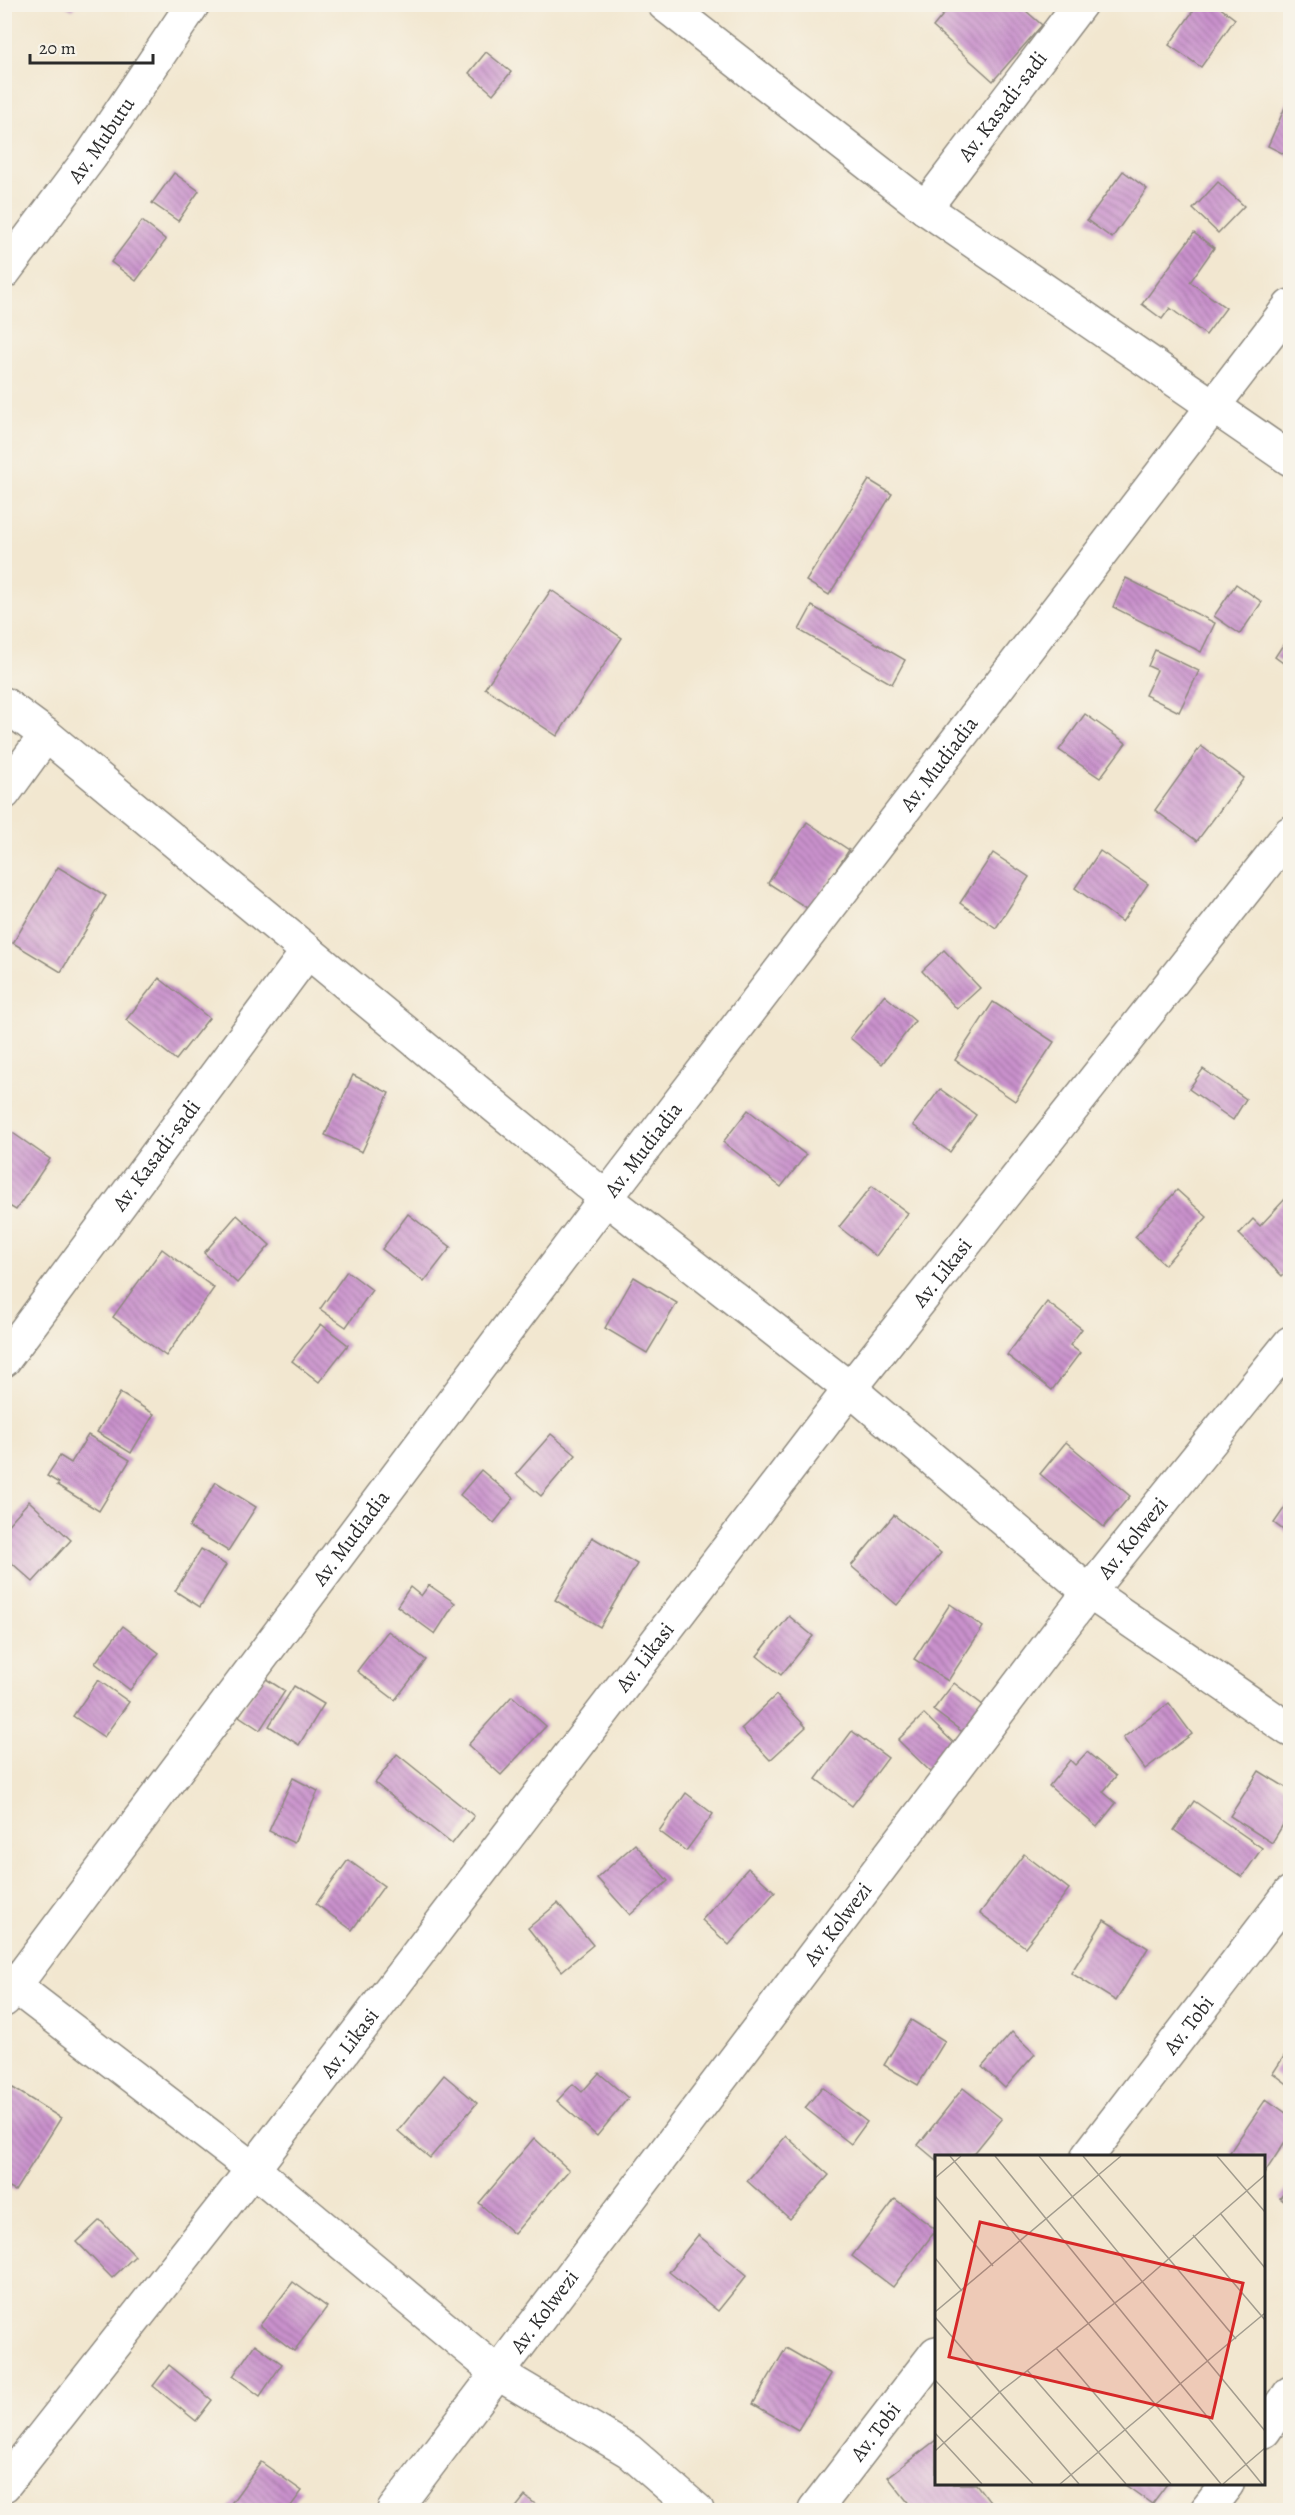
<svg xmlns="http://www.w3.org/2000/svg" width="1295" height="2515" font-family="Alegreya,serif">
<defs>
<pattern id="building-back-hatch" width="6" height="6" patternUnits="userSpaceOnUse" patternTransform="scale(1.5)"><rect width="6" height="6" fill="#c991cc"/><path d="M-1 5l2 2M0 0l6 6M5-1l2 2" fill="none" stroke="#a377a6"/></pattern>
</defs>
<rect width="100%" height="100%" fill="#f7f3e8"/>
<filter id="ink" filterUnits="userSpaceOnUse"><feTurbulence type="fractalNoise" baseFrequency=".0167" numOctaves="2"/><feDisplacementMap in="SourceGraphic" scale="12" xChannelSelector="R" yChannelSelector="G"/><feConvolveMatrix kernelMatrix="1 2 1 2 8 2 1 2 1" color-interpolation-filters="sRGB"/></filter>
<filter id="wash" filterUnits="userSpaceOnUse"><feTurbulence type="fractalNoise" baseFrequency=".008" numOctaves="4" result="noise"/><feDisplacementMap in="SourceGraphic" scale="24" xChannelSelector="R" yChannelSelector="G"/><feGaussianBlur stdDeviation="1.35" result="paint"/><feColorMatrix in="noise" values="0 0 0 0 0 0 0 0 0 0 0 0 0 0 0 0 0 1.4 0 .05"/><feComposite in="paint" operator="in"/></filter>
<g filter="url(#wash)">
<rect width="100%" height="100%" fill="#f2e7d0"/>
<g id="blocks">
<g fill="url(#building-back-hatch)">
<polygon points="62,4 75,4 73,10"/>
<polygon points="952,4 1018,4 1042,25 993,81 933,27"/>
<polygon points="1198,4 1215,4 1235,19 1201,67 1169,45"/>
<polygon points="486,52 511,72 493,94 469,73"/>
<polygon points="1290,96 1290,157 1268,146"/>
<polygon points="4,139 11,144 4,155"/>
<polygon points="1123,171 1147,189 1112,238 1087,220"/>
<polygon points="174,173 199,191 178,221 152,203"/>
<polygon points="1218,182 1244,206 1218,233 1193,209"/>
<polygon points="142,221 166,240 136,281 111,262"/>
<polygon points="1194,233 1214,248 1190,282 1226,308 1206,335 1170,308 1162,319 1142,304"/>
<polygon points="869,480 892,494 829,595 806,581"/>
<polygon points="1126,578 1215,623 1201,652 1113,607"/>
<polygon points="1236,584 1262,602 1240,634 1214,616"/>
<polygon points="551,590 622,638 557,736 485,688"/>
<polygon points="812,606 905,660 892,684 799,630"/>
<polygon points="1290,634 1290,668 1275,657"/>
<polygon points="1155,650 1199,671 1179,712 1145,695 1157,670 1148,666"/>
<polygon points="1085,714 1126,743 1100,778 1059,750"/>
<polygon points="1201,746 1244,778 1197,841 1155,810"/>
<polygon points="807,822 849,850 810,910 768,883"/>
<polygon points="1100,851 1148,884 1122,922 1075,888"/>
<polygon points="993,853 1029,877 996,928 960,903"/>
<polygon points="58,867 106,896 61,972 13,943"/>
<polygon points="944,950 980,988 957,1009 922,971"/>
<polygon points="159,978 209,1018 176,1060 126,1020"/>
<polygon points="884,995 915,1021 882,1064 850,1038"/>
<polygon points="993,1002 1054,1042 1015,1101 955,1060"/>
<polygon points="1203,1069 1246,1099 1233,1120 1189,1089"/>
<polygon points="353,1075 389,1093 362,1152 325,1135"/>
<polygon points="940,1089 976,1115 950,1152 913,1125"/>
<polygon points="748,1110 806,1155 781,1187 723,1142"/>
<polygon points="10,1131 50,1159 16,1210 4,1203 4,1140"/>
<polygon points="872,1186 908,1213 876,1256 839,1227"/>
<polygon points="1177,1190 1207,1217 1165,1265 1135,1237"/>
<polygon points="1286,1198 1290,1202 1290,1267 1282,1276 1239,1234 1253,1219 1260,1226"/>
<polygon points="408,1214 451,1247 424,1282 382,1249"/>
<polygon points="237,1215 270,1245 237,1283 204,1253"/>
<polygon points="162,1249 214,1288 166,1356 113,1317"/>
<polygon points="347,1271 372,1290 346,1327 320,1309"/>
<polygon points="634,1277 677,1303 647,1353 605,1328"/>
<polygon points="1047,1302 1082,1329 1070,1345 1080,1353 1052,1390 1007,1355"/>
<polygon points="321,1324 348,1345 319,1382 292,1361"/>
<polygon points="120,1393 154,1414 131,1453 97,1432"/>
<polygon points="551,1434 576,1455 541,1496 516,1474"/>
<polygon points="88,1435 130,1460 99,1511 57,1485 59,1483 47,1476 60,1456 71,1463"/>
<polygon points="1066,1442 1130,1496 1104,1527 1040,1474"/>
<polygon points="481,1470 514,1498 494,1523 460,1495"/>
<polygon points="216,1482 256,1507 228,1551 189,1527"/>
<polygon points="1290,1500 1290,1535 1274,1523"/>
<polygon points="29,1501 71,1540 33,1582 4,1556 4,1529"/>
<polygon points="894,1515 941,1553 897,1605 851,1566"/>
<polygon points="592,1537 637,1564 600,1627 555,1600"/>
<polygon points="201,1549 226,1565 200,1607 175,1591"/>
<polygon points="429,1585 455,1603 435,1634 397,1606 410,1587 421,1596"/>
<polygon points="950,1604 983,1627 948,1681 914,1659"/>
<polygon points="789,1616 813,1636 781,1675 757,1656"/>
<polygon points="123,1626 159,1653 130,1690 95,1663"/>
<polygon points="388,1631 426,1660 395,1700 357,1671"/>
<polygon points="263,1677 285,1691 260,1730 239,1716"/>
<polygon points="98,1680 129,1702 104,1737 73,1716"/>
<polygon points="954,1683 992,1712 972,1739 933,1710"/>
<polygon points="294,1686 324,1704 299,1745 269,1726"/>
<polygon points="776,1695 806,1727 770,1760 741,1729"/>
<polygon points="512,1696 546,1726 501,1775 468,1745"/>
<polygon points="1169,1703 1192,1734 1145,1769 1123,1738"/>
<polygon points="924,1714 961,1750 935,1776 898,1740"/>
<polygon points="852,1731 888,1758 852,1806 816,1779"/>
<polygon points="1087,1752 1116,1776 1103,1792 1116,1803 1097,1827 1049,1786 1070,1760 1075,1765"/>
<polygon points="397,1754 474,1816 452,1844 375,1783"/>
<polygon points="1259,1771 1290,1790 1290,1813 1272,1843 1230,1816"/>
<polygon points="293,1778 318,1791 294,1843 269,1831"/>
<polygon points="686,1793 713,1814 686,1851 659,1831"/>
<polygon points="1194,1801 1262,1848 1242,1877 1174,1830"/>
<polygon points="635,1844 668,1881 630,1915 597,1878"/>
<polygon points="1024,1854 1069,1889 1025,1947 980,1913"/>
<polygon points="348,1860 384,1886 352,1930 316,1904"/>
<polygon points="748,1868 775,1892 729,1945 702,1920"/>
<polygon points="558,1903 593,1945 562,1971 528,1928"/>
<polygon points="1104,1920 1148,1948 1116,2001 1071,1973"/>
<polygon points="911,2020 945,2041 918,2085 884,2065"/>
<polygon points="1012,2032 1035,2054 1005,2088 982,2067"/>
<polygon points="1290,2047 1290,2086 1273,2073"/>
<polygon points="599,2073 628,2098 597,2136 557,2101 573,2084 582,2092"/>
<polygon points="444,2075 477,2103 430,2158 398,2131"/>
<polygon points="822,2087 867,2122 851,2144 805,2108"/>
<polygon points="13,2088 61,2118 15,2191 4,2185 4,2101"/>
<polygon points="963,2088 1002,2119 972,2156 936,2156 936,2160 918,2145"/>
<polygon points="1266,2099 1290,2116 1290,2134 1264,2174 1264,2156 1236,2156 1230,2152"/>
<polygon points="786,2136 829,2175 790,2219 747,2181"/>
<polygon points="534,2138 569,2170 514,2234 479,2203"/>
<polygon points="1290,2184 1290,2206 1280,2198"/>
<polygon points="895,2199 936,2230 893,2287 852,2256"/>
<polygon points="100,2220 135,2256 112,2278 77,2242"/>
<polygon points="698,2235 747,2275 718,2311 669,2272"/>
<polygon points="293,2282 327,2307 294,2351 260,2325"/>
<polygon points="255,2344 282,2364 260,2396 233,2376"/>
<polygon points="786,2348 831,2374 798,2430 753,2404"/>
<polygon points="169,2365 212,2400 196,2421 153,2386"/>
<polygon points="936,2440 936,2484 976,2484 993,2506 987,2510 914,2510 888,2477"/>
<polygon points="261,2462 302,2491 288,2510 229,2510 227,2509"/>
<polygon points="1124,2484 1167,2484 1152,2504"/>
<polygon points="525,2496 543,2510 514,2510"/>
</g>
</g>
</g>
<g filter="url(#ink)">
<use href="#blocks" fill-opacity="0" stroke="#8e897e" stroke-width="1.5"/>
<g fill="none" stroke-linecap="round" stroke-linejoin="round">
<g stroke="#8e897e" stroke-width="36">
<g id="minor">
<polyline points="664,4 925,208 1290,459"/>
<path id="s1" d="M 925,208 L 1080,4"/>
<path id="s2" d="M 4,272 L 91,156 L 193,4"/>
<polyline points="4,704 46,735 606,1198 850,1389 1089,1592 1290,1730"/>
<polyline points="4,793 46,735"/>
<path id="s3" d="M 4,1360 L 308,951"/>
<polyline points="4,1978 253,2169 499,2374 629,2451 697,2510"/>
<path id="s4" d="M 4,2000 L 606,1198 L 1290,306"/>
<path id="s5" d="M 1088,2156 L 1290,1893"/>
<polyline points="1264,2431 1290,2393"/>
<path id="s6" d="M 4,2485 L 253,2169 L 850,1389 L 1290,833"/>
<path id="s7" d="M 394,2510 L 1089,1592 L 1290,1343"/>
<path id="s8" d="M 815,2510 L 936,2353"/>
<polyline points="1207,2510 1227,2484"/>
</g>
</g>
<use href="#minor" stroke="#fff" stroke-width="33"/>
</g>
</g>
<g text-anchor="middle" stroke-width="5" stroke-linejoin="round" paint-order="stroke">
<g font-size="21" fill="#2b2b2b" stroke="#f7f3e8">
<text dy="7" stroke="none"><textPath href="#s1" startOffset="128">Av. Kasadi-sadi</textPath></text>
<text dy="7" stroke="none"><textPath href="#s2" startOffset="164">Av. Mubutu</textPath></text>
<text dy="7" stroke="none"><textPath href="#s4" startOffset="1550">Av. Mudiadia</textPath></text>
<text dy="7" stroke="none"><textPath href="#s4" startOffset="1064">Av. Mudiadia</textPath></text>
<text dy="7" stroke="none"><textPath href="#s3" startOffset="255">Av. Kasadi-sadi</textPath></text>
<text dy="7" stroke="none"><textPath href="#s6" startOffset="1533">Av. Likasi</textPath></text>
<text dy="7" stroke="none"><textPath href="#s4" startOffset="578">Av. Mudiadia</textPath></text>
<text dy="7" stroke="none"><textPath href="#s7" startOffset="1221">Av. Kolwezi</textPath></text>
<text dy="7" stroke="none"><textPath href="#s6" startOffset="1047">Av. Likasi</textPath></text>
<text dy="7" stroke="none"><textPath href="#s7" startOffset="735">Av. Kolwezi</textPath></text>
<text dy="7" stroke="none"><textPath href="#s5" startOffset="165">Av. Tobi</textPath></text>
<text dy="7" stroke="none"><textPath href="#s6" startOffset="561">Av. Likasi</textPath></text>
<text dy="7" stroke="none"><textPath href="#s7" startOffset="249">Av. Kolwezi</textPath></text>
<text dy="7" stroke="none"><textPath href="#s8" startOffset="99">Av. Tobi</textPath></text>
</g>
</g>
<g transform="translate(935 2155)">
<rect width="330" height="330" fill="#f2e7d0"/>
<path fill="none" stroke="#a29c8e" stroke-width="1.5" d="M 15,1 L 286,329M 60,1 L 327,329M 104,1 L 330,276M 148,1 L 301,184M 282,1 L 330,57M 0,23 L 26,1M 0,41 L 58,111M 285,58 L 330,113M 258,80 L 330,165M 0,103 L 27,136M 0,157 L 186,1M 0,162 L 144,329M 121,193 L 236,329M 92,215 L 191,329M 0,225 L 98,329M 0,278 L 47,329M 0,296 L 66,236 L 207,127 L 330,20M 125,329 L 330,158M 288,329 L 330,293"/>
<path fill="#d62828" fill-opacity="0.15" stroke="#d62828" stroke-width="3" d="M 45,67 L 308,128 L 277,263 L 14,202 Z"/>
<rect width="330" height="330" fill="none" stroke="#2b2b2b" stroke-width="3"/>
</g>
<rect width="1295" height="2515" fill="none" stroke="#f7f3e8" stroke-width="24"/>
<path d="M30 54v9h123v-9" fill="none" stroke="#2b2b2b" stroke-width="3"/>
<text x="39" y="54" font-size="18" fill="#2b2b2b" stroke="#f7f3e8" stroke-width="4.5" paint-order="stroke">20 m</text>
</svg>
